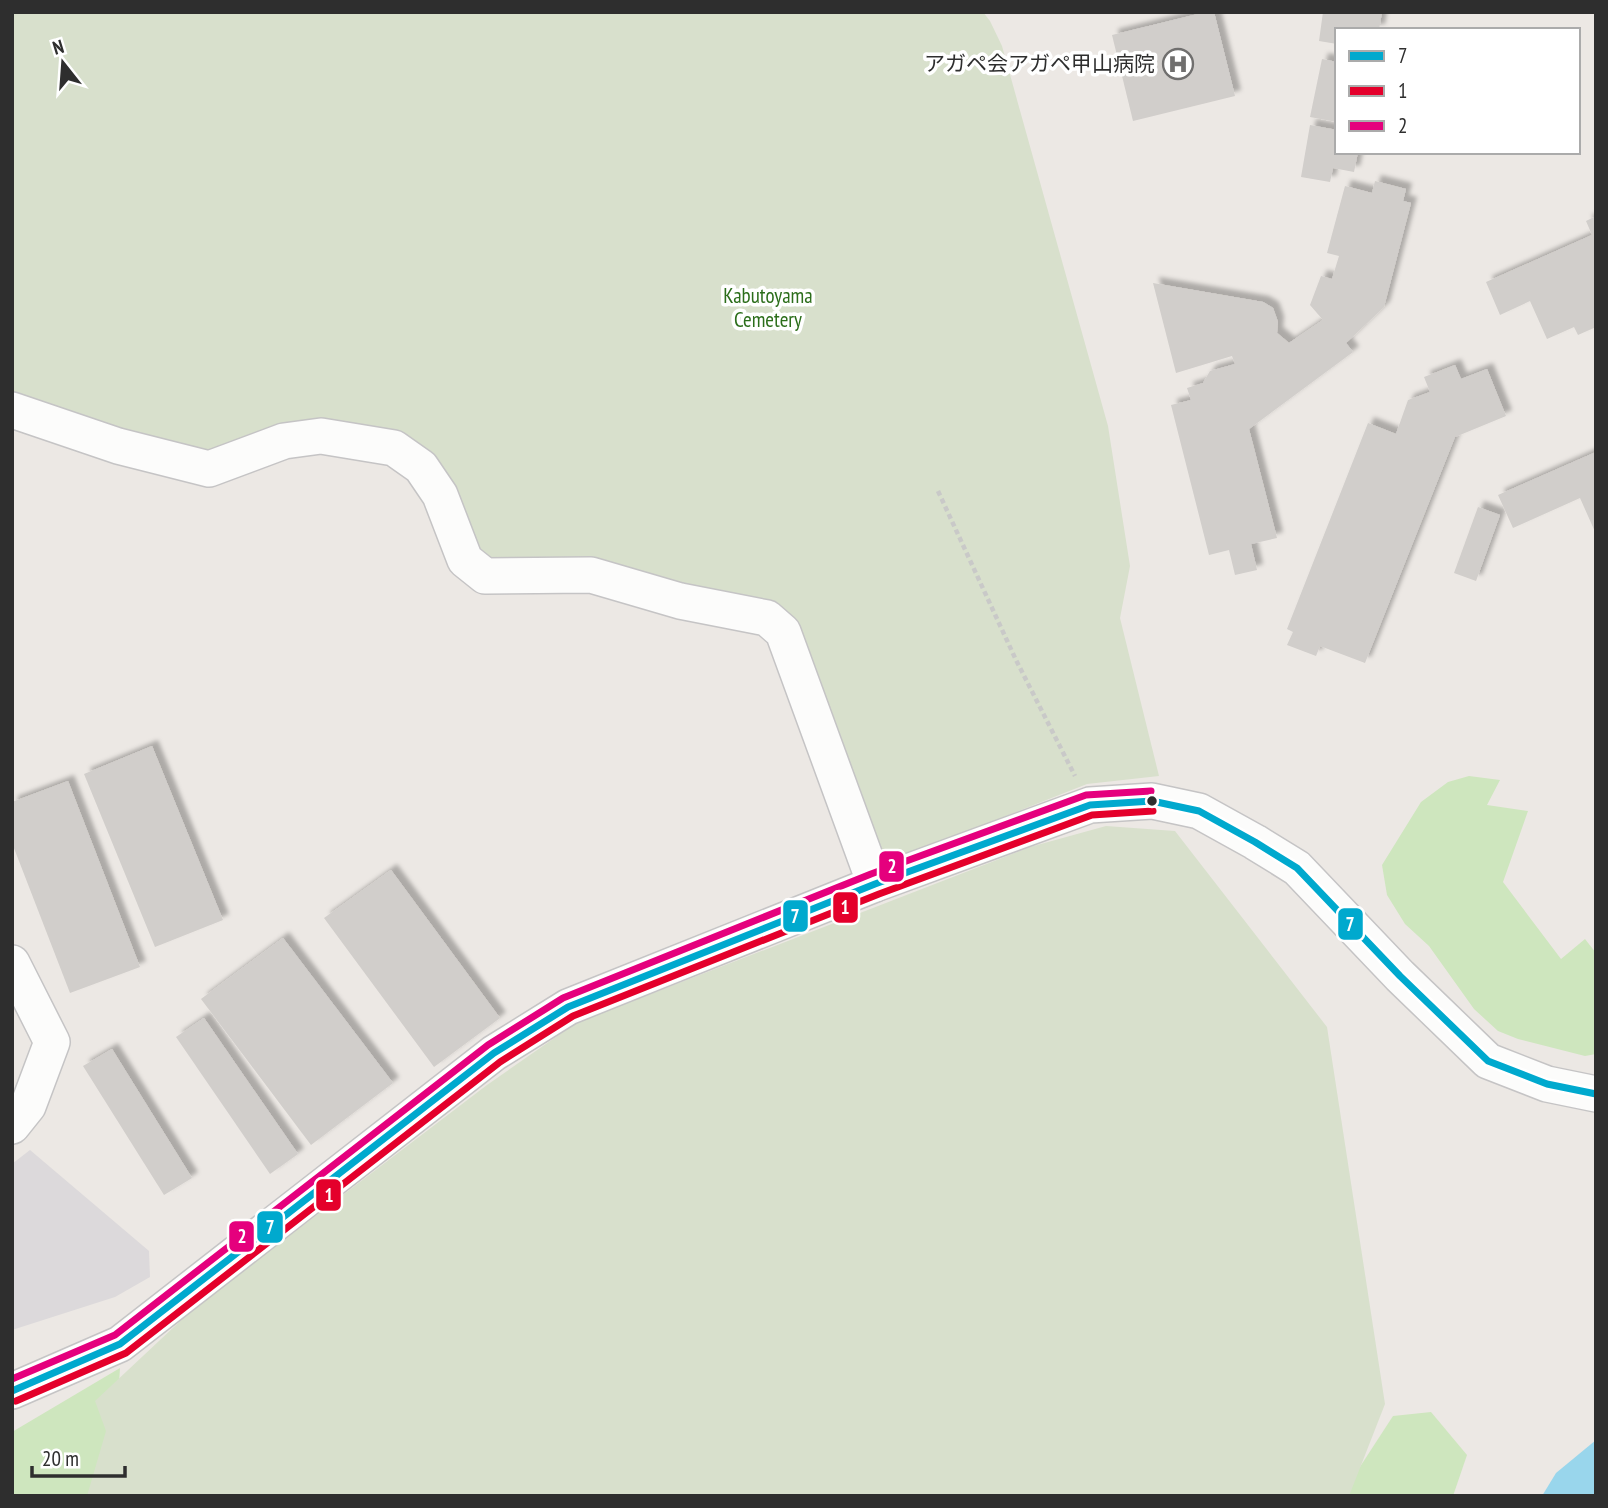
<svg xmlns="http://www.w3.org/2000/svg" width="1608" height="1508" font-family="'PT Sans Narrow','Noto Sans JP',sans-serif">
<defs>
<filter id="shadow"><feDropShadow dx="6" dy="-6" stdDeviation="2" flood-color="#0004"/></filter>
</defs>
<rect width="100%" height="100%" fill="#ece8e4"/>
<polygon fill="#dcd9db" points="30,1150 149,1251 150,1277 115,1297 12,1330 12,1164"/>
<g fill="#cee6be">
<polygon points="1469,776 1500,780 1487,805 1528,811 1503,882 1561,959 1585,939 1596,953 1596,1054 1585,1056 1518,1039 1498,1031 1474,1009 1429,946 1405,924 1387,895 1382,865 1421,802 1448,782"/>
<polygon points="120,1368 115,1442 151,1496 12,1496 12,1432"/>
<polygon points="1431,1412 1467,1455 1453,1496 1341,1496 1393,1416"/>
</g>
<g fill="#d8e0cc">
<polygon points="12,12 983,12 990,21 1002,46 1108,426 1130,566 1120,618 1159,776 1087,784 879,866 793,628 492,566 399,441 205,455 12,399"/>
<polygon points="1106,826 1175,831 1327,1027 1385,1404 1349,1496 87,1496 106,1431 95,1401 192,1310 487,1085 576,1023 1030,847"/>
</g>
<polygon fill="#99d6ec" points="1596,1440 1596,1496 1542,1496 1556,1473"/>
<g fill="#d1cecb" filter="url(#shadow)">
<polygon points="1206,12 1214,12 1235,96 1133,121 1112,35"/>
<polygon points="1323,12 1382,12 1379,30 1337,30 1337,44 1319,41"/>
<polygon points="1322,59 1337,62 1337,122 1310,117"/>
<polygon points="1310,125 1337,130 1337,152 1358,152 1354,172 1333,168 1330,182 1301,177"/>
<polygon points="1375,181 1406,189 1403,201 1411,203 1384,307 1346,343 1353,352 1249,429 1277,538 1251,544 1257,570 1235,575 1229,550 1209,555 1171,405 1191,400 1187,388 1203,383 1210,371 1235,364 1232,356 1176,373 1153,283 1263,302 1273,308 1278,322 1277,333 1289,343 1323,320 1310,305 1321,276 1332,279 1339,256 1327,253 1345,186 1372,193"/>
<polygon points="1596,216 1596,327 1578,335 1574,327 1547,339 1530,301 1500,315 1486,282 1592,235 1586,221"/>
<polygon points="1455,365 1461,379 1487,369 1506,416 1455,437 1365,663 1320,646 1316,656 1287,645 1293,632 1287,629 1368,423 1396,434 1408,400 1430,392 1424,377"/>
<polygon points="1596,452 1596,534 1580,498 1513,528 1498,495"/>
<polygon points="1478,507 1500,515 1476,581 1454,573"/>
<polygon points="152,746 223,920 155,947 84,774"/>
<polygon points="68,781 140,967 70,993 12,843 12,802"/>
<polygon points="391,870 500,1018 434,1067 324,918"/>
<polygon points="283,938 393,1083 311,1145 201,999"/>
<polygon points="204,1018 298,1154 270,1174 176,1037"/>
<polygon points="112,1049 192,1178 164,1195 83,1066"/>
</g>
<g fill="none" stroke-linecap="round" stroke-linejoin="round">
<g stroke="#c5c4c5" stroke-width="38">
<g id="minor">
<polyline points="12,410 118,446 209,469 284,441 321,436 394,448 421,467 440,495 465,560 485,576 591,575 680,601 767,618 783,632 875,884"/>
<polyline points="12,963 52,1042 28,1106 12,1126"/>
<polyline points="12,1391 120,1344 494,1053 568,1007 875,884 1090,805 1152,801 1199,811 1255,842 1297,868 1400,976 1488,1061 1547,1084 1596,1094"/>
</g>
</g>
<polyline stroke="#c9c9c8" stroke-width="4.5" stroke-dasharray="5 3.5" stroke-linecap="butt" points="938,491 1016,660 1075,776"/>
<use href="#minor" stroke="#fcfcfb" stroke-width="35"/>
<g stroke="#fff" stroke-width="12">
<polyline id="bus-1" points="12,1391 120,1344 494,1053 568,1007 875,884 1090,805 1152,801 1199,811 1255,842 1297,868 1400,976 1488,1061 1547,1084 1596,1094"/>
</g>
<g stroke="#fff" stroke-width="12">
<polyline id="bus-2" points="16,1401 126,1353 500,1062 573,1016 879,894 1092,815 1153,811"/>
</g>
<g stroke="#fff" stroke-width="12">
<polyline id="bus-3" points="12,1379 115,1335 488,1045 563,998 871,874 1086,795 1151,791"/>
</g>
<use href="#bus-1" stroke="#00a9ce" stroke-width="7"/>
<use href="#bus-2" stroke="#e4002b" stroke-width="7"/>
<use href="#bus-3" stroke="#e5007d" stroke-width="7"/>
</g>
<defs>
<g id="hospital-ring" transform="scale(1.575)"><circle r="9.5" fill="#fff" stroke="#706f6e" stroke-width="1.5"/><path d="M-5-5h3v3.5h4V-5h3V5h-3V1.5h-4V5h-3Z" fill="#706f6e"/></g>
</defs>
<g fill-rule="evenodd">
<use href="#hospital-ring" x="1178" y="64"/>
</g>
<circle fill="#2e2e2e" stroke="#fff" stroke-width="2.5" cx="1152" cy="801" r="6"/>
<g text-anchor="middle" stroke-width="7" stroke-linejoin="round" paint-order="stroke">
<g font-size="21" fill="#2e2e2e" stroke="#fff" text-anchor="end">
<text x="1155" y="71">アガペ会アガペ甲山病院</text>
</g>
<g font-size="21" fill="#2c6e1b" stroke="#fff">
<text x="768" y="303">Kabutoyama<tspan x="768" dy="24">Cemetery</tspan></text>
</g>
</g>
<g stroke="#fff" stroke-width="2.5">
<rect x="878" y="850" width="27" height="33" rx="7" fill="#e5007d"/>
<rect x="832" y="891" width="27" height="33" rx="7" fill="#e4002b"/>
<rect x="782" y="899" width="27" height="34" rx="7" fill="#00a9ce"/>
<rect x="1337" y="907" width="27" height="34" rx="7" fill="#00a9ce"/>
<rect x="315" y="1178" width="27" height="34" rx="7" fill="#e4002b"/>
<rect x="256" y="1210" width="28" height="34" rx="7" fill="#00a9ce"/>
<rect x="228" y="1220" width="27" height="33" rx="7" fill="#e5007d"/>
</g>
<g font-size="19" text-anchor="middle" font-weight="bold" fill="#fff">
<text x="892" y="873">2</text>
<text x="845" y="914">1</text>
<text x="795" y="923">7</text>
<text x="1350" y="931">7</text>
<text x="329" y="1202">1</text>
<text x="270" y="1234">7</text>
<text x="242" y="1243">2</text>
</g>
<rect width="1608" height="1508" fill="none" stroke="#2e2e2e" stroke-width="28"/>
<rect x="1335" y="28" width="245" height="126" fill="#ffffff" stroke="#ababab" stroke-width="2"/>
<rect x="1349" y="51" width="35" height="10" fill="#00a9ce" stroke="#ababab" stroke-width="2"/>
<text x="1398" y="63" font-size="21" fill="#2e2e2e">7</text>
<rect x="1349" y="86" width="35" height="10" fill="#e4002b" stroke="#ababab" stroke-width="2"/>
<text x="1398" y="98" font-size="21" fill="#2e2e2e">1</text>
<rect x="1349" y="121" width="35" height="10" fill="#e5007d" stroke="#ababab" stroke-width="2"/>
<text x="1398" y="133" font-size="21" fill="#2e2e2e">2</text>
<g transform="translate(63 63) rotate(343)" stroke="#ffffff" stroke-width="5" paint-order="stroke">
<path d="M0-5L12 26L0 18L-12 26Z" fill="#2e2e2e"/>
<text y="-10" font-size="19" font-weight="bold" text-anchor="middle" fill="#2e2e2e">N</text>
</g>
<path d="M32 1466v10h93v-10" fill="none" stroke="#2e2e2e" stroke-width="3.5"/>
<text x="42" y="1466" font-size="21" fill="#2e2e2e" stroke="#ffffff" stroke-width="5" paint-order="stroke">20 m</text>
</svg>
